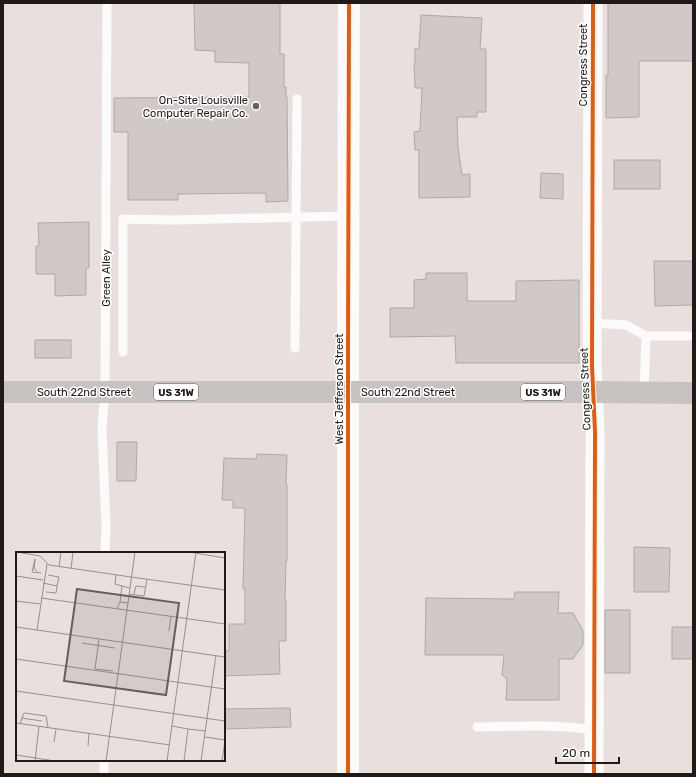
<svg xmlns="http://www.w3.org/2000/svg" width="696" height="777" font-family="Rubik,sans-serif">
<rect width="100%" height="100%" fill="#e9e0dd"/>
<g fill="#d0c9c7" stroke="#afa8a5">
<polygon points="194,3 280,3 280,54 284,54 284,87 286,87 286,97 287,97 288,201 266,202 266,193 178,194 178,200 128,200 128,132 114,132 114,98 249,97 249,63 215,62 215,51 195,50"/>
<polygon points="608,3 693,3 693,61 639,61 639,117 606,118 606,75 608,75"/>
<polygon points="421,15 482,18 480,49 486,49 486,112 477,112 477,117 457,117 458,147 462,175 470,174 470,197 419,198 419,150 415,150 414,132 420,131 422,88 415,88 414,63 415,63 415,49 419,49"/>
<rect x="614" y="160" width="46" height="29"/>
<polygon points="541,173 563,174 563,199 540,198"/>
<polygon points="89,222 89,268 86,268 86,295 55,296 55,274 36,274 36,246 39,246 38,223"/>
<polygon points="654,261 693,261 693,305 655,306"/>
<polygon points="426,273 467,273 467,301 516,301 516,281 579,280 579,363 456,363 455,336 390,337 390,308 414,308 414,280 426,279"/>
<rect x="35" y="340" width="36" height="18"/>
<polygon points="117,442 137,442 136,481 117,481"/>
<polygon points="257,454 287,455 286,484 287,484 287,561 286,561 285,601 286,601 286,641 279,641 280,674 224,676 224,651 229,651 229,624 245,624 245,589 243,589 245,508 233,508 233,500 222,500 224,458 256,459"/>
<polygon points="634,547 670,548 669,592 634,592"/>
<polygon points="515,592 559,592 558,613 573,613 583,631 583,645 573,659 559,659 559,700 506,700 507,679 502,675 504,655 425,655 426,598 514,599"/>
<rect x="605" y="610" width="25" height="63"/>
<rect x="672" y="627" width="21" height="32"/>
<polygon points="290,708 291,727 224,729 224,709"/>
</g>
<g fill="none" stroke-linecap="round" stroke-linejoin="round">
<g stroke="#fcfafa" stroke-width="9">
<polyline points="592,323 626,325 646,336 644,393"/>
<polyline points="646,336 693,336"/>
<polyline points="295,348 297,99"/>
<polyline points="123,352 123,219 173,220 348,216"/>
<polyline points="105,553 106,527 102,427 105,392 107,3"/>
<path d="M 477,727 C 516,726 555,724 595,730"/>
<polyline points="104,774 104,760"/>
</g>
<polyline stroke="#fcfafa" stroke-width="19" points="593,3 592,366 595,432 594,774"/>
<polyline stroke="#fcfafa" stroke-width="22" points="348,774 348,359 349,3"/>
<polyline stroke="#c8c2c0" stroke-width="22" points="3,392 594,392 693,393"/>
<g stroke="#fff" stroke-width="6">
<g id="cycleway">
<polyline points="593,3 592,366 595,432 594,774"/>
<polyline points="348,774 348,359 349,3"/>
</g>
</g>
<use href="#cycleway" stroke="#e8590c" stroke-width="4"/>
</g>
<circle fill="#665f5c" stroke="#fff" stroke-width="1.5" cx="256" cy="106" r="4"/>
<g text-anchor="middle" stroke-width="3" stroke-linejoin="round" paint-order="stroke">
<g fill="#fff" stroke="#625e5d" stroke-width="1">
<rect x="154" y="384" width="44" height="16" rx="3"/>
<rect x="521" y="384" width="44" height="16" rx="3"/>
</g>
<g font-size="10" font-weight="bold" fill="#1f1917">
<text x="176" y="396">US 31W</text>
<text x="543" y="396">US 31W</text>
</g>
<g font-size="11" fill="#1f1917" stroke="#fff">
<text transform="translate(583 65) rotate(-90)" y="4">Congress Street</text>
<text transform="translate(106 278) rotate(-90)" y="4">Green Alley</text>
<text transform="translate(339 389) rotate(-90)" y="4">West Jefferson Street</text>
<text transform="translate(585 389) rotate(-92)" y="4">Congress Street</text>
<text x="84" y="396">South 22nd Street</text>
<text x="408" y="396">South 22nd Street</text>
</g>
<g font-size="11" fill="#1f1917" stroke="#fff" text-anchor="end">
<text x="248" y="104">On-Site Louisville<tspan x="248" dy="13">Computer Repair Co.</tspan></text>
</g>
</g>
<g transform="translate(16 552)">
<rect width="209" height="209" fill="#e9e0dd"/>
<path fill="none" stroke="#98908e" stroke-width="1" d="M 1,0 L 24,4 L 33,13 L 115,25M 173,0 L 209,6M 19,7 L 16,20 L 25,21M 19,7 L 18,17 L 21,19M 43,15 L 45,0M 55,17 L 57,0M 100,23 L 99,32 L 106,34M 0,24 L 27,28M 115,25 L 209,38M 27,31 L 41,34 L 43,25 L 32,23M 30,40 L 40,41 L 41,34M 113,42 L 128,44 L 131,28M 118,42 L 120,34 L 129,35M 25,46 L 209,72M 0,49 L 24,52M 104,50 L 106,34 L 114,36M 101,56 L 104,50 L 112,51M 0,75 L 209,105M 21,78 L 31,12M 153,79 L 155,64M 83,87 L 79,117 L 97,119M 66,91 L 99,96M 0,107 L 209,137M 0,139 L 209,169M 5,166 L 26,169M 0,171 L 154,193M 4,172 L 8,161 L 30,164 L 32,175M 156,174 L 172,177M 189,185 L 209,188M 38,190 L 40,177M 72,194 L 73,181M 0,203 L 39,209M 19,209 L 23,174M 90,209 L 119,0M 151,209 L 180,0M 168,209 L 172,177 L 190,179M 185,209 L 200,103M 206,209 L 209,188"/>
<path fill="#665f5c" fill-opacity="0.15" stroke="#665f5c" stroke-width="2" d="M 61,37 L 163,51 L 150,143 L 48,129 Z"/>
<rect width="209" height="209" fill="none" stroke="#1f1917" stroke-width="2"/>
</g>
<rect width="696" height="777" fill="none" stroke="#1f1917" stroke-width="8"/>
<path d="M556 757v6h63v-6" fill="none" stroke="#1f1917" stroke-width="2"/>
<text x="562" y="757" font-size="12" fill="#1f1917" stroke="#ffffff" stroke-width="3" paint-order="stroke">20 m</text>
</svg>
